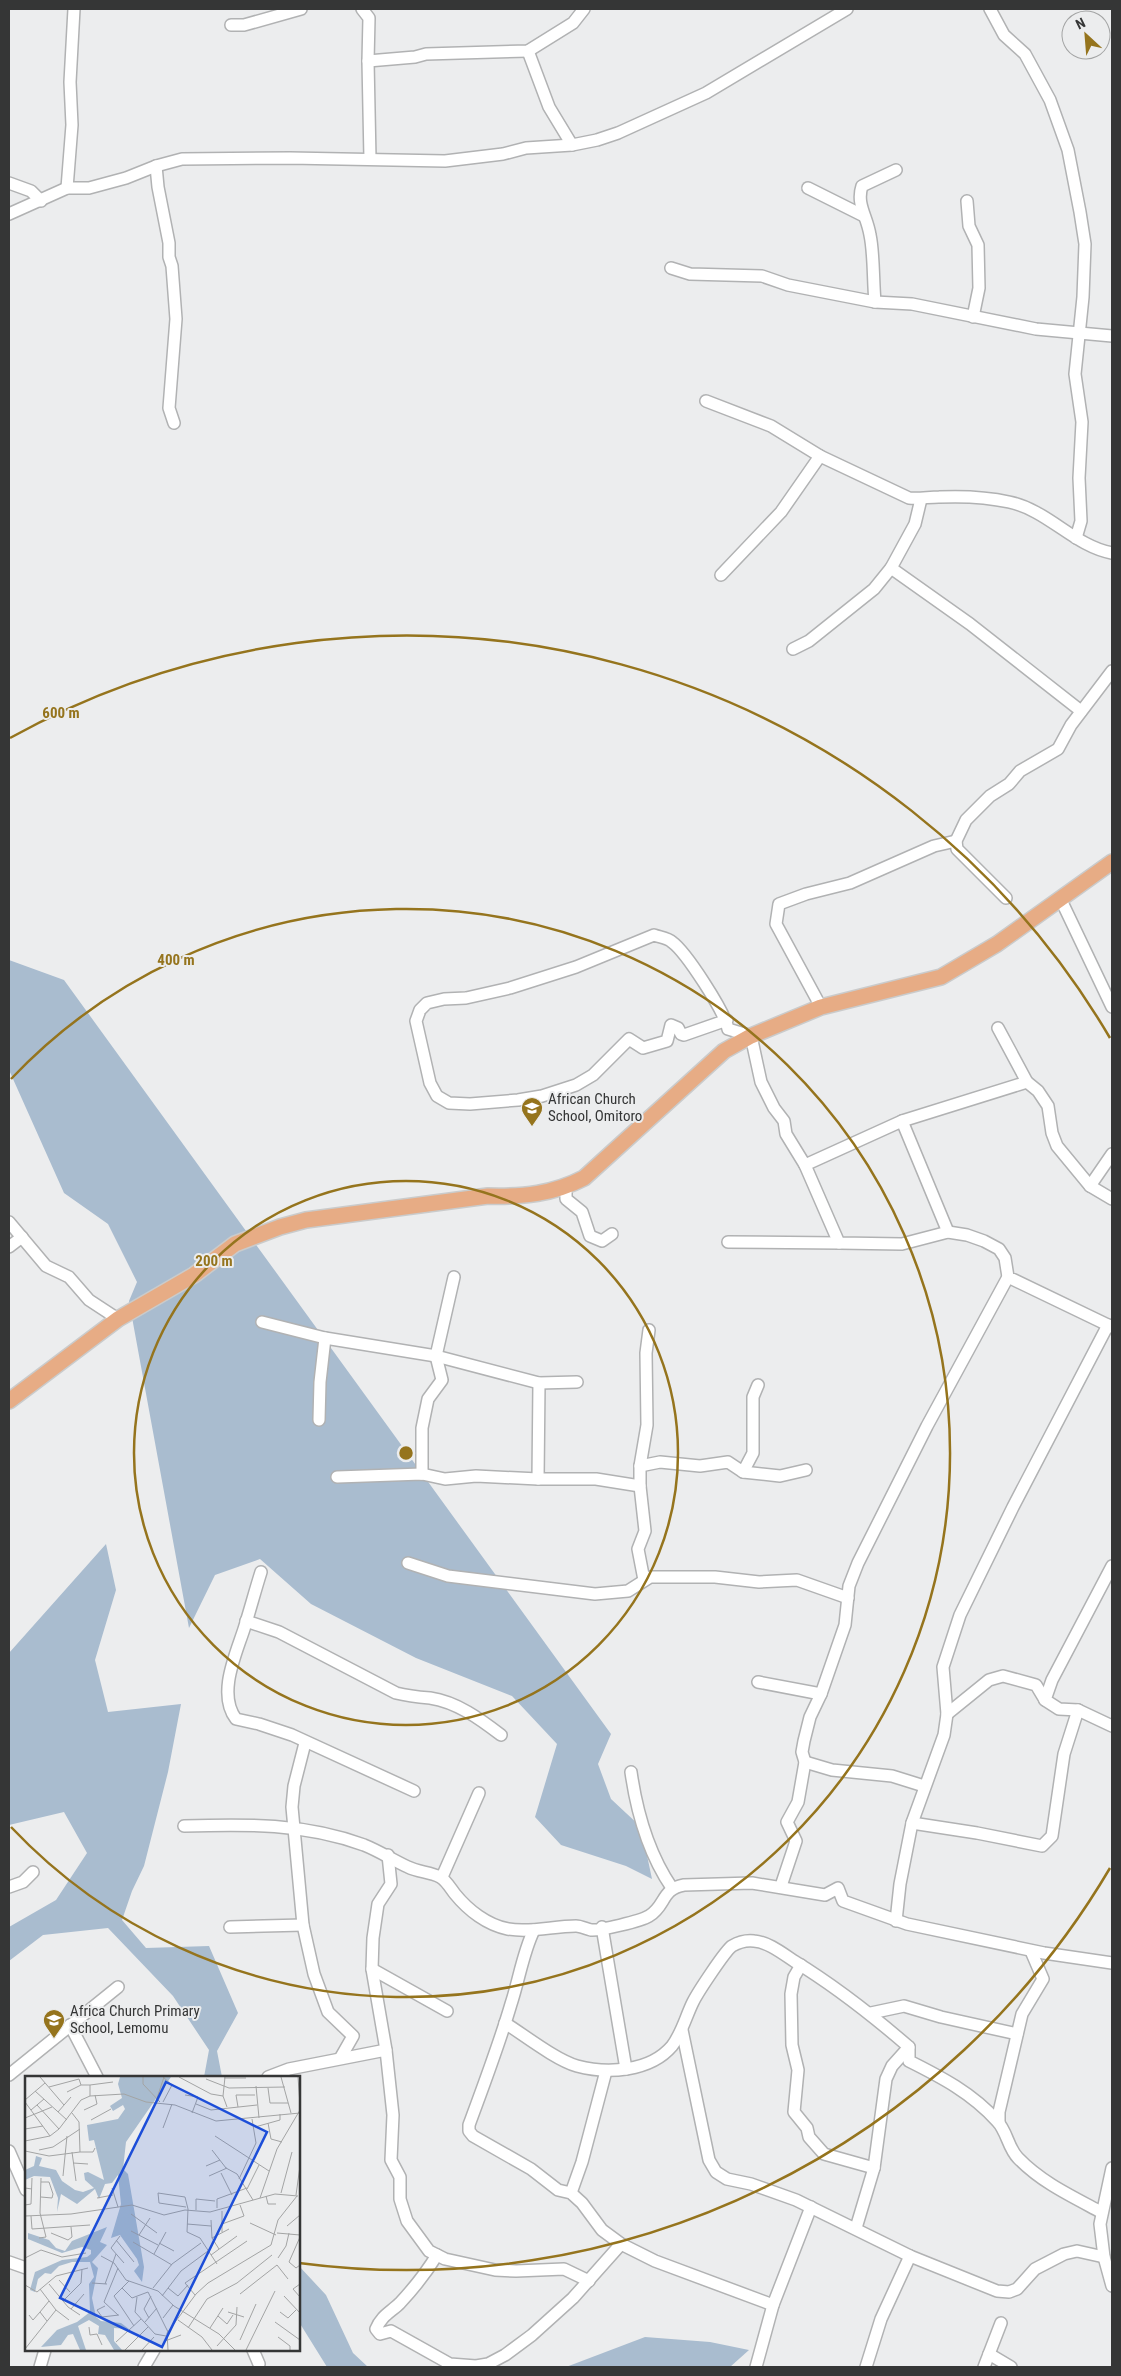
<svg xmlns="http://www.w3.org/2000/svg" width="1121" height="2376" font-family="'Roboto Condensed',sans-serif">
<rect width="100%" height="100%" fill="#ecedee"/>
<g fill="#a9bccf">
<polygon points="9,960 64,980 611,1734 598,1764 611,1799 641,1827 652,1879 626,1866 561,1845 535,1817 557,1744 512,1696 416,1658 311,1604 260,1559 215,1575 189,1628 129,1301 137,1282 108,1224 64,1193 9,1070"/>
<polygon points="106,1544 116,1590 95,1660 108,1712 181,1704 168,1772 144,1866 132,1891 122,1920 146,1948 209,1946 238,2013 217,2051 222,2077 204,2077 209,2050 173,1996 108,1928 43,1935 9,1961 9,1927 56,1900 87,1853 64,1812 9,1825 9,1653"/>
<polygon points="299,2266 326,2295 353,2353 368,2367 327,2367 299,2322"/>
<polygon points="645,2337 710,2342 749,2350 730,2367 566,2367"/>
</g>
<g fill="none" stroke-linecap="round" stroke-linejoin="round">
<g stroke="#b1b2b3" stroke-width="14">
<g id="minor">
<polyline points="362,9 369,18 368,61 370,159"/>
<polyline points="990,9 1004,35 1025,54 1050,100 1068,150 1080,212 1085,244 1083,297 1075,374 1082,422 1079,478 1081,521 1076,538"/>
<polyline points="231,25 244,25 301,9"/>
<polyline points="528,51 549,107 572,145"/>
<polyline points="368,61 415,57 426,54 528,51 573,23 584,9"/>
<polyline points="156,166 158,187 169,243 169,257 172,266 176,319 169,408 174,423"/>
<polyline points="9,183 31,191 41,201"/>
<polyline points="67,188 72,125 70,82 74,9"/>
<polyline points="808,188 864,216"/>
<polyline points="967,201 969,226 978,245 979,288 973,317"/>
<polyline points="9,214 67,188 89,188 126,178 156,166 182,159 290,158 445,161 503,154 526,148 572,145 597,140 618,133 706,93 847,9"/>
<polyline points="671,268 690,274 762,276 788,285 875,302 912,304 1036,329 1112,336"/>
<path d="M 875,302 C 873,282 874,253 870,235 C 867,216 856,204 862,186 L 896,170"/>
<path d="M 706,401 L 771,426 L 820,456 L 909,498 C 919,499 929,497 939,497 C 962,496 987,497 1009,502 C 1048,510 1074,546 1112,553"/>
<polyline points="891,568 970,624 1081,711"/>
<polyline points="721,575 781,512 820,456"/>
<polyline points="793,649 809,641 874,589 891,568 915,524 921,499"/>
<polyline points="1006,898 957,849 956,841 966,820 990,796 1009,784 1020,771 1058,749 1071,725 1112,671"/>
<polyline points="1061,900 1112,1007"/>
<polyline points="821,1007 776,924 779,904 806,894 850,883 934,846 956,841"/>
<path d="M 727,1020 L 684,1035 L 681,1034 L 678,1028 L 671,1025 L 667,1041 L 643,1048 L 629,1039 L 593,1075 L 576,1085 L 542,1096 L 518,1100 L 470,1104 L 449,1103 L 437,1096 L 430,1083 L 416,1021 L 420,1010 L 427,1003 L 444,999 L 466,998 L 510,988 L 576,967 L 654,935 C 659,937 668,938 672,942 C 686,952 725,1012 728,1029 L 751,1036 L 761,1082 L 774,1108 L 784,1121 L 786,1134 L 805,1165 L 839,1243 L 902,1244 L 948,1232 L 967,1235 L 984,1241 L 999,1249 L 1005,1258 L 1008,1277 L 1112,1327"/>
<polyline points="998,1028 1027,1082 1038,1091 1048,1106 1052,1133 1057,1146 1090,1186 1112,1199"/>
<polyline points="902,1121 948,1232"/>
<polyline points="805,1165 902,1121 1027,1082"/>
<polyline points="1090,1186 1112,1154"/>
<polyline points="566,1187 566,1199 582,1212 590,1236 602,1241 612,1234"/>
<polyline points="9,1222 46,1266 69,1277 89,1300 118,1319"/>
<polyline points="728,1242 839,1243"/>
<polyline points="9,1247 22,1237"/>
<polyline points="262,1322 325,1338 436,1356 539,1383 577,1382"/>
<polyline points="319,1420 320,1382 325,1338"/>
<polyline points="640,1466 660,1462 700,1466 728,1462 743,1472 780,1476 806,1470"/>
<polyline points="743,1472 753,1453 753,1397 758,1385"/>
<polyline points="422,1474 422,1428 428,1399 442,1380 436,1356 454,1277"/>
<polyline points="337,1477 422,1474 445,1479 476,1476 538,1479 596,1479 640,1486"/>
<polyline points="538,1479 539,1383"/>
<polyline points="408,1563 448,1576 595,1594 628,1591 650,1577 715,1577 759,1582 797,1580 848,1598"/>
<polyline points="1112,1566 1052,1680 1045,1700 1059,1709 1078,1710 1112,1726"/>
<path d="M 261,1572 C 255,1591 250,1610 244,1629 C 236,1654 217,1694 236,1719 L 259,1724 L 292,1735 L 414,1791"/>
<polyline points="644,1580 638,1549 645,1531 640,1486 640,1466 647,1425 646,1353 649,1330"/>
<path d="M 246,1621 L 279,1632 L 396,1693 C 408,1696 418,1697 430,1698 C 457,1702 480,1719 501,1735"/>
<polyline points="758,1682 821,1694"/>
<polyline points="947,1714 989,1680 1003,1676 1036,1685 1045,1700"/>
<polyline points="305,1743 294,1786 292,1807 303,1925 314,1974 328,2012 353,2036 341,2057"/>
<polyline points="805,1762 832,1770 892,1776 924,1786"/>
<path d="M 631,1772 C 637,1814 648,1853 672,1888"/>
<polyline points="912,1823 977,1833 1042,1846 1052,1836 1064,1754 1078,1710"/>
<path d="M 184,1826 C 246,1824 304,1823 364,1845 C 379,1851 393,1860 408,1867 C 418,1872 430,1872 440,1877 C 446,1880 451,1889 455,1894 C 468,1910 487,1925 508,1929 C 531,1933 553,1926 576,1926 C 581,1926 586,1929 591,1930 C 599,1931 641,1921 649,1916 C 666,1906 661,1889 684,1885 L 752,1883 L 825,1895 L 838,1888 L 843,1901 L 907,1924 L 1044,1953 L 1112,1963"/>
<polyline points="388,1855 391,1884 378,1904 373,1938 372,1969 386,2050 393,2115 391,2160 400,2177 400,2199 407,2221 429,2251 445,2259 495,2270 516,2271 564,2269 589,2281"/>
<polyline points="442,1877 479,1793"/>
<polyline points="781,1886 796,1841 787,1822 798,1802 805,1762 802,1752 804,1741 810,1717 821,1694 845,1625 849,1586 858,1563 927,1426 1008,1277"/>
<polyline points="9,1887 23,1882 33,1872"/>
<polyline points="896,1921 900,1884 912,1823 944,1735 947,1714 943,1667 960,1615 1013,1507 1108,1325"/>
<polyline points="230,1927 303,1925"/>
<polyline points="602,1927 626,2069"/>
<path d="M 534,1930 C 523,1952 519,1980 511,2004 C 499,2045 484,2084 469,2125 L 469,2131 L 473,2136 L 531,2169 L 558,2190 L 571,2193 L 582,2203 L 602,2230 L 621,2244 L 655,2261 L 773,2305"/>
<polyline points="801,1965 794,1977 791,1994 792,2045 798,2070 794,2112 807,2128 809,2137 824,2154 874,2168"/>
<polyline points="372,1969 447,2011"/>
<polyline points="871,2013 904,2006 941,2017 1017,2034"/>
<path d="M 505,2023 C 524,2035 556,2060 577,2066 C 607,2074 650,2072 672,2046 C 682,2033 686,2016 693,2002 C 698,1992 725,1951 732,1946 C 739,1942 746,1940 754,1941 C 768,1942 782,1953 794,1961 C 835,1986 872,2015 909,2047 L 909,2061 C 941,2077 972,2093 997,2121 C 1007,2131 1008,2148 1018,2158 C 1041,2182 1071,2196 1101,2212"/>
<polyline points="70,2025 97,2077"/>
<polyline points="682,2030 709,2160 716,2172 727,2179 751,2184 796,2200 910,2256 997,2291 1009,2292 1017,2289 1035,2269 1064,2254 1077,2251 1104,2257"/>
<polyline points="9,2075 118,1987"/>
<polyline points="268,2077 289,2069 386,2050"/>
<polyline points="999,2122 999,2112 1022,2014 1043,1979 1031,1951"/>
<polyline points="9,2151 26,2190"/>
<polyline points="1112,2168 1100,2224 1104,2257 1112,2286"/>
<polyline points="571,2193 582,2162 606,2071"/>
<polyline points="856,2228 874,2168 886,2079 892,2066 909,2047"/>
<path d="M 437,2255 C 426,2273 414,2288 400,2303 C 391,2312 381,2316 376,2329 L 380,2334 L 391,2331 L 450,2364 L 476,2366 L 488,2364 L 505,2355 L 532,2335 L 573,2298 L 621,2244"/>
<polyline points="9,2262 26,2268"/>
<polyline points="253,2350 259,2364"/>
<polyline points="989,2354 1011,2367"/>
<polyline points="40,2367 45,2350"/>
<polyline points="144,2367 154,2350"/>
<polyline points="756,2367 773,2305 811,2207"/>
<polyline points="866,2367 881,2319 910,2256"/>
<polyline points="984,2367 1001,2323"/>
</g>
</g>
<g stroke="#cacbcb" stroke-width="18">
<path id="major" d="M 9,1401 L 118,1319 L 194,1275 L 235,1244 L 280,1227 L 306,1220 L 488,1196 C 523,1197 553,1194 584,1178 L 724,1051 L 751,1036 L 821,1007 L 941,977 L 997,944 L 1112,862"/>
</g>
<use href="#minor" stroke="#fff" stroke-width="11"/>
<use href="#major" stroke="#e7ac85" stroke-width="15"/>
</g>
<g fill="none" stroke="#95741d" stroke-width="2.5">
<circle cx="406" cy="1453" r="272"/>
<path d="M11 1079A544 544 0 1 1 11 1827"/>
<path d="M1110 1868A817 817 0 0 1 299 2263M10 738A817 817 0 0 1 1110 1038"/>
</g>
<defs>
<g id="school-pin" transform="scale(1.125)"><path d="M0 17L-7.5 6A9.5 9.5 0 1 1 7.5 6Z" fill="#95741d" stroke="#ecedee"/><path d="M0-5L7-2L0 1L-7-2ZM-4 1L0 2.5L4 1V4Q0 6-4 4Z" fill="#fff"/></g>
</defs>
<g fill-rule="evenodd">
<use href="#school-pin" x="532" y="1108"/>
<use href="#school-pin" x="54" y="2020"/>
</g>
<g text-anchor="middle" stroke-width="4" stroke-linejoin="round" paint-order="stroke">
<g font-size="15" fill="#353636" stroke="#ecedee" text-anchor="start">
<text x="548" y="1104">African Church<tspan x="548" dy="17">School, Omitoro</tspan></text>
<text x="70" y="2016">Africa Church Primary<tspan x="70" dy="17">School, Lemomu</tspan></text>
</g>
</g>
<g transform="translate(25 2076)">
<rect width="275" height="275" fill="#ecedee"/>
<path d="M 95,1 L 146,1 L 101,66 L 98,93 L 103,98 L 119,191 L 117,206 L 109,195 L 114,189 L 112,183 L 95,159 L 86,162 L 96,128 L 93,99 L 87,107 L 80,108 L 74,123 L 70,113 L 52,128 L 36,118 L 32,136 L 33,122 L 25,101 L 9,100 L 0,104 L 0,94 L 9,90 L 11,80 L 17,82 L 14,90 L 31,94 L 37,105 L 50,114 L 58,116 L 69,112 L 60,104 L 59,97 L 63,96 L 79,104 L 69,64 L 64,65 L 62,49 L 93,43 L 100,33 L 98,29 L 88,35 L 85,30 L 97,22 L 93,8 ZM 82,151 L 75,166 L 82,169 L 67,186 L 73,192 L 67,222 L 71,241 L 76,245 L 96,247 L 104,253 L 89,252 L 89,265 L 97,274 L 89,274 L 80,259 L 73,258 L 74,250 L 64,244 L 53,250 L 61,274 L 55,274 L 48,258 L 43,259 L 36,269 L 16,271 L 32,254 L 52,246 L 65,236 L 64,208 L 69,201 L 65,186 L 47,186 L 34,190 L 26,198 L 20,197 L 13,203 L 10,216 L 5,214 L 10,196 L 37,184 L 62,181 L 66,178 L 66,174 L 57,171 L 37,177 L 3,163 L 3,157 L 24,164 L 31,172 L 40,175 L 47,165 Z" fill="#a9bccf"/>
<path fill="none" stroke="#a3a4a4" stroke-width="1" d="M 15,1 L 39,29M 118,1 L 118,8 L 135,26M 154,1 L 186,18 L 198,20M 200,1 L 198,20 L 202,31M 256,1 L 266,37M 273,1 L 275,29M 199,2 L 221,2M 181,3 L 204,12 L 260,11M 65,9 L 88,6M 231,10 L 234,42M 24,11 L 54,3 L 56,9 L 65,9 L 65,20M 243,12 L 245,27 L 263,27M 10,15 L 42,44M 42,16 L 56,9M 160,19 L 173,21 L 167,37M 132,22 L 139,1M 0,24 L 20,7M 0,26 L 25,60M 138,26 L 147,9 L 138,1M 171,28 L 186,34 L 232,29M 12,29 L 34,53M 213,31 L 211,19 L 230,19M 6,34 L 19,23M 59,34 L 72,28 L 70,19M 33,36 L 46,21M 0,42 L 27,31M 66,44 L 86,33M 243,47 L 246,63 L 257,66M 230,51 L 255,44 L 255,38M 138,52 L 147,28M 0,53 L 18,50M 190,60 L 244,95M 0,65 L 25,60 L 34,53 L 56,24 L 65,20 L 99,18 L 121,26 L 150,29 L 191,45 L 275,37M 14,74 L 28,71 L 55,53M 187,74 L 201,92 L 212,98 L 228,124M 0,75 L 24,80 L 55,76 L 54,46 L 47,37M 47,76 L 51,105M 55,76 L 68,76 L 70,72M 48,87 L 63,88M 181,90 L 195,84M 196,97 L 207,119M 38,100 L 42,60M 184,100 L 202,92M 214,103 L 231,67 L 227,43M 87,112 L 93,131M 222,113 L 234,89M 256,117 L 267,76M 271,119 L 275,90M 241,120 L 243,128 L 251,128M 16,121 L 27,122 L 28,118 L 24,106 L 16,106M 72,122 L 88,119M 235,122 L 252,73 L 275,34M 0,125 L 0,112 L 7,113M 0,129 L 6,128 L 7,102M 161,131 L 134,127 L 133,117 L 160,121 L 163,133 L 162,156 L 175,162 L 192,188M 192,132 L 192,123 L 222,112M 171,134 L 171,123 L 190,125M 197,135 L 197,156M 106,138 L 132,157M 0,140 L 46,138 L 107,129 L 139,139 L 160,134 L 185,136 L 250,118 L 273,120M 6,140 L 7,153 L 65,149M 186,144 L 187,162 L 194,173M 225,147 L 251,159M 162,148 L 186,150M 197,148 L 219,140 L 215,129M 262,150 L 275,139M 106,155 L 133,169M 26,157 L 43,164 L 47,161 L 46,151M 252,157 L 275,159M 114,159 L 125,142M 95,160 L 86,172 L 99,187M 275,161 L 264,186 L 271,192 L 275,189M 14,162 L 21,161 L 15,137 L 16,102M 187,162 L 204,153M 91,164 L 109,186M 108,166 L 147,189M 134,167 L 149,175M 129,178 L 141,156M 186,179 L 212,160M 76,180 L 89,187 L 101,204 L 133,215 L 149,230 L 194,258 L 210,274M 0,182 L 16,174 L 37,181 L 61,177M 253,182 L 261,170 L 264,157M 34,204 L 45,216M 104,205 L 89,220 L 109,250M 67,207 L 82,208M 24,208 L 43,231 L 55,239M 80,208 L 91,178M 275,208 L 268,213 L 275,221M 0,209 L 12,216 L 31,200 L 63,192M 97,212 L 107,222 L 123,216 L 143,256M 128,212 L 147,188 L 176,167M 143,212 L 153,220 L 163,209M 15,213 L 31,234 L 44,244M 215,218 L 252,189 L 263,203M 170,219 L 160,207 L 222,165M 137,220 L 156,195 L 183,175M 259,220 L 275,237M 112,221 L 110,236 L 130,258 L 141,260M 38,225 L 56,207 L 57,193M 80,230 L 72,234 L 77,241 L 94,239M 46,233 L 59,218M 203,236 L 219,241M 255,236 L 263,242 L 271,234M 4,239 L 8,244 L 15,236M 93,239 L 79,226 L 93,192M 193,240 L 202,248 L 208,239M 124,242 L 119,233 L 126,220M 138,242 L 148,229M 153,244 L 177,261 L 187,274M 22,245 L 15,236 L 24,225M 120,246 L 132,232M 250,246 L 275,264M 64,251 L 65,259 L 72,258 L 77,269M 163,252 L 182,223 L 212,207 L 247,179M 185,252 L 198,232M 253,261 L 265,270 L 265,274M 215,264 L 231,228M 140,265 L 156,259M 91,266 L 116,243M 192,270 L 211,249 L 212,231M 0,273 L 31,234M 100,274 L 123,251M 117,274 L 129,261M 143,274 L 142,257 L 171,218 L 183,207 L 246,169 L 253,144 L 272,120M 221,274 L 250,215"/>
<path fill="#1d4ed8" fill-opacity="0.15" stroke="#1d4ed8" stroke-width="2.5" d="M 141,6 L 242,56 L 137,271 L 35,222 Z"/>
<rect width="275" height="275" fill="none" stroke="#353636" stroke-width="2.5"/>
</g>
<circle cx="406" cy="1453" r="8" fill="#95741d" stroke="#ecedee" stroke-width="2.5"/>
<g font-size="15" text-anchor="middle" font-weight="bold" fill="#95741d" stroke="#ecedee" stroke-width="4" stroke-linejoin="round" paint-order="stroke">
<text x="61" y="718">600 m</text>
<text x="176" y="965">400 m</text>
<text x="214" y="1266">200 m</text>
</g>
<rect width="1121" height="2376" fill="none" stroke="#353636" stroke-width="20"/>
<g transform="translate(1086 35) rotate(334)"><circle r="24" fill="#ecedee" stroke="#a3a4a4"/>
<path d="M0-4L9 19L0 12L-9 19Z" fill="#95741d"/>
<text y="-8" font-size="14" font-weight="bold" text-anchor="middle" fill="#353636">N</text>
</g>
</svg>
